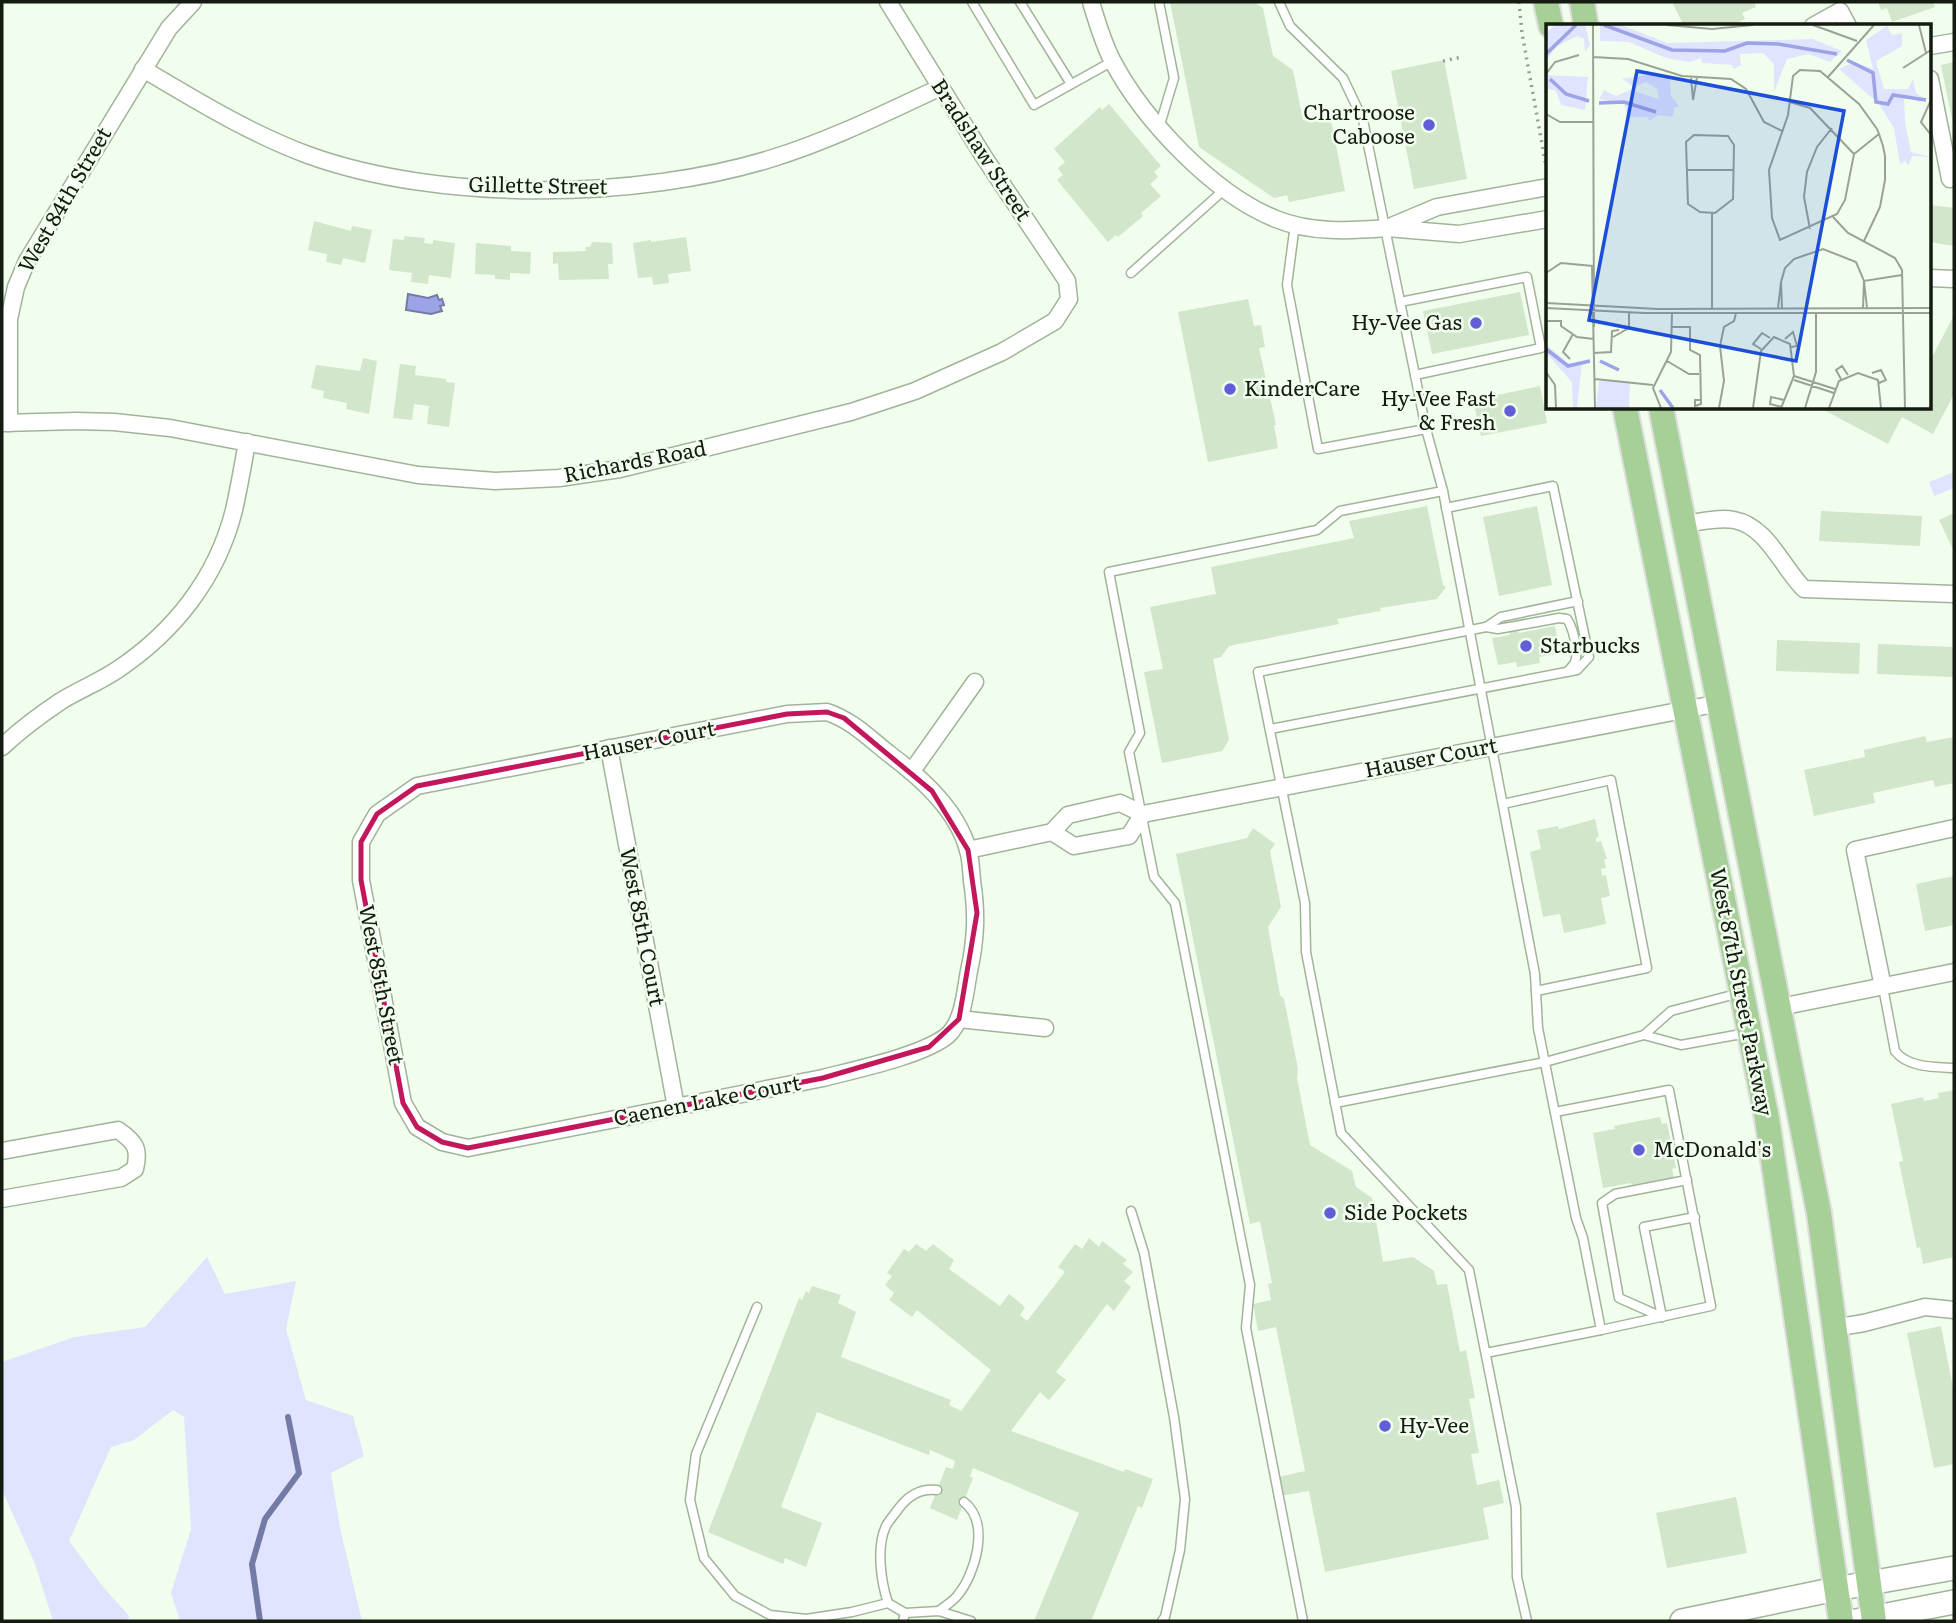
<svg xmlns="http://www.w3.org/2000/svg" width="1956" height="1623" font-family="Literata,serif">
<rect width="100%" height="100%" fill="#f1feed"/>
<g fill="#e0e4ff">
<polygon points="1954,472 1954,488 1934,496 1929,482"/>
<polygon points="207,1257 225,1294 296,1281 286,1329 306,1400 353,1416 364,1456 331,1473 340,1528 362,1621 180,1621 171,1593 191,1529 184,1417 173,1410 134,1440 111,1447 69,1541 104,1588 130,1617 124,1621 53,1621 35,1564 2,1490 2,1362 74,1337 145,1327"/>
</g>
<polygon fill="#9ca3e6" stroke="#737aa6" stroke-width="2" points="408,294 428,298 437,295 439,300 442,299 444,305 440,306 442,311 431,314 406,310"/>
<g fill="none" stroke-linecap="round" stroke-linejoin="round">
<polyline stroke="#737aa6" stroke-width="6" points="260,1621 252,1564 265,1519 299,1473 288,1417"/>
</g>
<g fill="#d1e6ca">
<polygon points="1170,2 1254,2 1263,8 1273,56 1293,70 1303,120 1330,115 1345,191 1289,202 1287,195 1274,198 1199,147"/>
<polygon points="1672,2 1754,2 1756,7 1742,13 1745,19 1731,26 1684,26"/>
<polygon points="1878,2 1933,2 1935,7 1892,22 1887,8 1881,10"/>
<polygon points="1444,60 1467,179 1414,189 1391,71"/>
<polygon points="1954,62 1954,124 1953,124 1941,65"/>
<polygon points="1109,104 1161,166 1154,172 1158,177 1150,184 1161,196 1141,213 1143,216 1118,237 1116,235 1108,242 1057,180 1063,175 1058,168 1065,162 1054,149 1100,107 1102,110"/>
<polygon points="1930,205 1954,208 1954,246 1930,242"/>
<polygon points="314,221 351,231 352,226 372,230 365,263 343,258 341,265 326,262 327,254 308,250"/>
<polygon points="404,236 425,238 424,243 433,244 433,240 455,243 451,278 429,275 428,284 411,282 412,273 389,270 393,239 404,240"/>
<polygon points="686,237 691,271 668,274 669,283 653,285 652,277 638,278 633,243 651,240 651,242"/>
<polygon points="592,242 612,243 613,264 608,264 609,279 559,280 558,263 553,264 553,252 586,251 585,247 590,247"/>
<polygon points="476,243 511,246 511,251 531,252 530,274 510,273 510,280 495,279 495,275 475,274"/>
<polygon points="1520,292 1529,335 1432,354 1423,311"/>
<polygon points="1248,299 1254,326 1261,325 1265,347 1259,348 1276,425 1274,425 1278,448 1208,462 1178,312"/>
<polygon points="1954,315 1954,394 1933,434 1902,417 1888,444 1820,408 1930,408 1930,361"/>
<polygon points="363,358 377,361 369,414 346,409 347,403 323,398 324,391 311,388 316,365 360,371"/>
<polygon points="400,364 416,366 415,375 446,379 446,382 455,383 449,427 427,424 429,406 414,404 412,420 393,418"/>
<polygon points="1540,386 1547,423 1481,436 1473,400"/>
<polygon points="1427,506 1443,585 1446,587 1437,599 1380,608 1381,611 1337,619 1339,624 1229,646 1221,657 1213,659 1229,740 1222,751 1162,763 1144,672 1163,669 1150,607 1216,594 1211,567 1354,538 1349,521"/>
<polygon points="1537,506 1552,585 1499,596 1483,517"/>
<polygon points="1821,511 1922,516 1920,546 1819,541"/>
<polygon points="1954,513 1954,546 1952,547 1939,520"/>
<polygon points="1555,626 1560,653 1539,657 1540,663 1517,667 1516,662 1498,665 1492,638 1510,635 1509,631 1518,629 1519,633"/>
<polygon points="1777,640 1860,643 1859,674 1776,671"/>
<polygon points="1878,644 1954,647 1954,677 1877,674"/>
<polygon points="1925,736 1927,742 1954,737 1954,783 1935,787 1933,780 1873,793 1875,803 1814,816 1804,770 1865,757 1864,750"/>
<polygon points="1595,819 1599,837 1596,838 1596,842 1601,841 1607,859 1604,859 1606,868 1601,869 1602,876 1606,875 1610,896 1601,898 1606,924 1564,933 1560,914 1543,917 1530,852 1541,849 1537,830 1558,826 1559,829"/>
<polygon points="1253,828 1275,844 1270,851 1281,907 1268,927 1280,995 1284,999 1298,1069 1297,1078 1310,1145 1352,1171 1356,1187 1372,1198 1383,1262 1413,1257 1434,1271 1437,1285 1447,1284 1460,1352 1466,1350 1475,1398 1469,1399 1479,1453 1471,1454 1477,1485 1499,1480 1504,1503 1483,1508 1489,1539 1325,1572 1309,1491 1281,1496 1278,1477 1305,1471 1276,1327 1258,1331 1253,1304 1271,1300 1268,1284 1272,1283 1260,1221 1250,1224 1176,854 1247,838"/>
<polygon points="1954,876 1954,925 1925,931 1916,884"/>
<polygon points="1954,1090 1954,1257 1923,1264 1920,1247 1917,1248 1899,1162 1903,1161 1891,1104 1923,1097 1924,1101 1939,1098 1938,1093"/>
<polygon points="1660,1117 1662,1124 1667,1123 1676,1168 1672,1169 1675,1182 1633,1190 1631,1183 1603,1188 1593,1133 1615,1129 1614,1126"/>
<polygon points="1089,1238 1099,1247 1102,1241 1127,1260 1123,1264 1133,1272 1124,1281 1131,1287 1114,1311 1107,1304 1056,1372 1066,1380 1049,1400 1040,1392 1011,1431 1124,1472 1125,1469 1153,1479 1142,1508 1138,1506 1091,1621 1034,1621 1079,1513 973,1468 970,1476 973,1478 957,1520 930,1508 946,1467 953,1469 955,1461 930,1450 929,1455 817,1412 781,1507 822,1523 806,1567 785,1558 783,1564 708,1532 799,1298 802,1300 806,1291 809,1293 812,1286 841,1295 838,1303 856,1312 841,1357 951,1400 949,1405 961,1411 991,1370 917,1310 912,1317 889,1300 894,1293 885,1285 892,1276 887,1273 904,1249 909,1252 916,1244 926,1251 933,1244 954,1260 949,1269 1000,1306 1009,1294 1025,1307 1020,1315 1027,1321 1065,1272 1058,1267 1075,1244 1082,1249"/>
<polygon points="1941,1326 1954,1393 1954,1464 1934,1468 1907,1333"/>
<polygon points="1736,1497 1747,1553 1667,1568 1656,1513"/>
</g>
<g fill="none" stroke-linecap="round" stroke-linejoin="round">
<g stroke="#a0b499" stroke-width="11">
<g id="service">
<polyline points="972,2 1034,105 1113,61"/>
<polyline points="1020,2 1071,84"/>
<polyline points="1159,2 1174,78 1159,128"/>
<polyline points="1279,2 1290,26 1343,78 1363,120 1426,429 1443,491 1535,974 1538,1028 1576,1218 1583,1238 1601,1330 1486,1353"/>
<polyline points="1295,224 1287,285 1318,449 1426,429"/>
<polyline points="1131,273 1225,189"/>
<polyline points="1400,302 1527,277 1541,348 1415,375"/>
<path d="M 1486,627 L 1498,629 L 1559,618 L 1567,619 C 1573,628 1579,651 1575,662 C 1573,666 1570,669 1567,672"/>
<polyline points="1270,729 1577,670 1589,657 1553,486 1446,508"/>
<polyline points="1503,804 1611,780 1647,968 1536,991"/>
<path d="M 1883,987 L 1895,1051 C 1908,1068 1935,1067 1954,1068"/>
<polyline points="1644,1035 1681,1045 1747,1033"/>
<polyline points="1335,1103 1545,1062 1644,1035 1671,1011 1740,993"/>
<polyline points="1555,1112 1669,1090 1711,1306 1601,1330"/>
<polyline points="1131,1211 1144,1253 1174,1417 1185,1499 1180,1550 1165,1617 1162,1621"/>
<polyline points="757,1307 696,1454 690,1500 704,1558 735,1596 770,1615 806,1619 852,1612 888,1603 905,1613 903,1621"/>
<polyline points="1662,1317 1619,1298 1602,1203 1615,1194 1687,1180"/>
<polyline points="1662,1317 1644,1227 1695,1217"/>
<path d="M 888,1603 C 881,1582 876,1547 886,1526 C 889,1520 895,1514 899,1508 C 908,1496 921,1488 937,1490"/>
<path d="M 939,1611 C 945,1606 952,1602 957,1596 C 975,1575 991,1523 964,1502"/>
<polyline points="905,1613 939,1611 971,1621"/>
<polyline points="1303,1621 1246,1328 1250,1285 1175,903 1154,877 1129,752 1140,733 1109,572 1317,530 1340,511 1443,491"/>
<polyline points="1527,1621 1517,1577 1516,1507 1469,1270 1341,1133 1306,952 1305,903 1258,672 1486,627 1501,617 1578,601"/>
</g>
</g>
<g stroke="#a0b499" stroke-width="19">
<g id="minor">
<path d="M 1091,2 C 1097,22 1103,43 1113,62 C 1144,120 1213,194 1276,219 C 1310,233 1350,231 1387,228"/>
<polyline points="1813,26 1840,11 1848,26"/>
<polyline points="1930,46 1954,42"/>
<path d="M 143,69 C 197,101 249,133 308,155 C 441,203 639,200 773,158 C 831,140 885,113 939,88"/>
<polyline points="1930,79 1950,179"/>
<polyline points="1548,187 1437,207 1387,228 1459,234 1548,219"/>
<polyline points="1930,278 1954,279"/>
<polyline points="2,423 77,421 114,422 170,428 418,475 495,481 559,478 620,469 851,412 915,391 1002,352 1055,321 1069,299 1067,281 984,157 888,2"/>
<polyline points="9,423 9,319 16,287 27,261 169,28 193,2"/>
<path d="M 1685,524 C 1700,522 1718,517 1734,520 C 1767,526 1782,567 1804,589 L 1954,594"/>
<path d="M 827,712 C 851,720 868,737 888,753 C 920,777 957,809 968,850 C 971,859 971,871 972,881 C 977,913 976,939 969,971 C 965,991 964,1020 948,1035 C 925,1055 854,1070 823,1078 L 468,1148 L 442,1142 L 417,1127 L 403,1103 L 361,880 L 361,842 L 377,814 L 417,786 L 787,714 Z"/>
<path d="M 2,747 C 20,730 40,715 61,701 C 79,690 99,682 117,670 C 174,632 217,578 234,510 C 239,488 243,465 247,442"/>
<polyline points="609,748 676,1107"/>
<polyline points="912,771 975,682"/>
<polyline points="1052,832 1074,846 1129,836 1143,814"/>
<polyline points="968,850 1052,832 1068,815 1120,803 1143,814 1720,703"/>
<polyline points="1883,987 1855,850 1954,828"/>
<polyline points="1780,1007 1954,972"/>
<polyline points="959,1019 1045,1028"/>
<path d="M 2,1151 L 118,1130 C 135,1142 140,1148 135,1169 L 121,1178 L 2,1199"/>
<polyline points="1833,1328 1864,1323 1925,1307 1954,1310"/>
</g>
</g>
<g stroke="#a0b499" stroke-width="26">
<g id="secondary">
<polyline points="1682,1621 1836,1589 1954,1568"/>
<polyline points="1856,1621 1954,1602"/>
</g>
</g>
<g stroke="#dedfde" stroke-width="28">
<g id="primary">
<polyline points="1546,2 1551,26"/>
<polyline points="1582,2 1586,26"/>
<polyline points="1625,408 1767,1119 1841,1621"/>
<polyline points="1661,408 1819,1213 1874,1621"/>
</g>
</g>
<g stroke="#959f91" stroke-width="3.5" stroke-dasharray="2 5" stroke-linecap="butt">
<polyline points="1519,2 1522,33 1546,166"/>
<polyline points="1443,61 1462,57"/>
</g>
<use href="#service" stroke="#fff" stroke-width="8"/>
<use href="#minor" stroke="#fff" stroke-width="16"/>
<use href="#secondary" stroke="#fff" stroke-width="23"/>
<use href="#primary" stroke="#a7d098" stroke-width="24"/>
</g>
<path fill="none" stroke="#c2185b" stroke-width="5" stroke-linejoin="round" d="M 827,712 L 844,718 L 932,791 L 968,850 L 977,913 L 959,1019 L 929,1047 L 823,1078 L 468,1148 L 442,1142 L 417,1127 L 403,1103 L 361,880 L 361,842 L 377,814 L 417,786 L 787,714 Z"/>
<g fill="#605fd7" stroke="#f1feed" stroke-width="2.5">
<circle cx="1429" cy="125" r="7"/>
<circle cx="1476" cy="323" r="7"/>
<circle cx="1230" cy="389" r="7"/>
<circle cx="1510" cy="411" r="7"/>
<circle cx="1526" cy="646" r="7"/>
<circle cx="1639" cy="1150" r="7"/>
<circle cx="1330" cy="1213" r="7"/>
<circle cx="1385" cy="1426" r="7"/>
</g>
<g text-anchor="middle" stroke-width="5" stroke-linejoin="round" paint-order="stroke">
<g font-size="21" fill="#141b11" stroke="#f1feed" text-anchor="start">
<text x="1415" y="120" text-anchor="end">Chartroose<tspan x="1415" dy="24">Caboose</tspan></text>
<text x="1462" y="330" text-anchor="end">Hy-Vee Gas</text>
<text x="1244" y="396">KinderCare</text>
<text x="1496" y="406" text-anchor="end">Hy-Vee Fast<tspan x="1496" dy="24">&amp; Fresh</tspan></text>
<text x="1540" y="653">Starbucks</text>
<text x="1653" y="1157">McDonald's</text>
<text x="1344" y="1220">Side Pockets</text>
<text x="1399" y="1433">Hy-Vee</text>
</g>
<g font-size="21" fill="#141b11" stroke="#f1feed">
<text transform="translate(981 150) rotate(57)" y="7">Bradshaw Street</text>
<text transform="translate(538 186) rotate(1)" y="7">Gillette Street</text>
<text transform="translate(65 200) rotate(-60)" y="7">West 84th Street</text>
<text transform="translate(635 462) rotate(-11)" y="7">Richards Road</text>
<text transform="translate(649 741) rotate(-11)" y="7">Hauser Court</text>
<text transform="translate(1431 758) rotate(-11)" y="7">Hauser Court</text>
<text transform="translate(642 927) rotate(79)" y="7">West 85th Court</text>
<text transform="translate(381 985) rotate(79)" y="7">West 85th Street</text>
<text transform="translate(1741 992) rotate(79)" y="7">West 87th Street Parkway</text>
<text transform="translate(707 1101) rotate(-11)" y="7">Caenen Lake Court</text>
</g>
</g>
<g transform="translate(1546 24)">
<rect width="385" height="385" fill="#f1feed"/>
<path d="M 10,1 L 39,1 L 44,21 L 39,28 L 38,15 L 31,12 L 11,22 L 0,37 L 0,8 ZM 54,1 L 75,1 L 122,19 L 267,15 L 296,27 L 284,38 L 262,30 L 241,35 L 228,68 L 228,40 L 217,29 L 194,30 L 195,41 L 188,45 L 186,41 L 156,39 L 155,34 L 144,38 L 120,34 L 83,18 L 54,17 ZM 341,2 L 346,11 L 356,9 L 356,22 L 330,37 L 338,65 L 362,65 L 367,55 L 370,69 L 379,75 L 373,78 L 366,73 L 358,75 L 359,98 L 365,128 L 385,133 L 366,132 L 362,142 L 359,137 L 354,140 L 348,104 L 333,80 L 293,45 L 308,38 L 327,45 L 320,16 ZM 113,49 L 124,53 L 125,72 L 133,82 L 128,84 L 127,93 L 112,91 L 103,97 L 102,93 L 82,93 L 78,80 L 53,75 L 58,66 L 70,72 L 84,66 L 113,75 L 111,65 L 100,58 L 89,63 L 76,55 ZM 2,51 L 42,53 L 39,86 L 15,81 L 10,67 L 0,64 ZM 0,320 L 22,339 L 36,339 L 31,384 L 27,384 L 26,358 L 0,329 ZM 53,357 L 84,357 L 83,384 L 50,384 Z" fill="#e0e4ff"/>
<path fill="none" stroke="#9ca3e6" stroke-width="3.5" d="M 58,1 L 126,26 L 179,27 L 201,19 L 232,20 L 291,30M 0,30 L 30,1M 301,36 L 327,49 L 330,78 L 342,80 L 347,71 L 380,76M 4,55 L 20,70 L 43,77M 53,79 L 78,78 L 110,88M 0,325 L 22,342 L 44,337M 54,337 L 73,346M 114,366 L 127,384"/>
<path fill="none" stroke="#99a395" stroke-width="2" d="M 47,1 L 48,303M 121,1 L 166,5 L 207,1M 267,1 L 311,17M 373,1 L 380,29M 47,33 L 82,35 L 136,52 L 185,55 L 200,65 L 218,98 L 236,107M 357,44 L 385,26M 0,50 L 9,38 L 33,31M 145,53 L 147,76 L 151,53M 282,53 L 328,1M 385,76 L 375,98 L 385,111M 244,78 L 264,84 L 308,130M 0,90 L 14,98 L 48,98M 148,111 L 182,112 L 188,121 L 187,175 L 169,189 L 154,188 L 142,180 L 140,118 ZM 140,146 L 187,146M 166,189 L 166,284M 287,193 L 302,209 L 349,234 L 356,246 L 359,384M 264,205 L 258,173 L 261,148 L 271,123 L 286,104M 318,217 L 334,183 L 339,156 L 339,132 L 337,122 L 333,110 L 331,105 L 313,80 L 274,47 L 254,46 L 247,52 L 242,91 L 223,146 L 226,194 L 234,216 L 291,190 L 299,176 L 308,130 L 333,110M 46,241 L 49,384M 0,249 L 15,239 L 47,242M 235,258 L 239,244 L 248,235 L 277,225 L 310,238 L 318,257 L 356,251M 0,279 L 112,285 L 385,284M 0,284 L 98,289 L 385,289M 232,284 L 235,258 L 236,284M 317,284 L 318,257 L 321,284M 0,297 L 15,297 L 15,302 L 31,313 L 48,315M 126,303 L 144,303 L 144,326 L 154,331 L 155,380 L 149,382 L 149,376 L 154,376M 67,313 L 83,304 L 83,288M 239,315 L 247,308 L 251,322 L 245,323M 215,325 L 207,320 L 216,309 L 224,314M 48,329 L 65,328 L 66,307 L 73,306M 24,335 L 17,328 L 27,310M 121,337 L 143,350 L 153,350M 0,348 L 9,361 L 10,384M 326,349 L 335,346 L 340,356 L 333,359M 248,352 L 289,365M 49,355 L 107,361M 295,355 L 290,346 L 296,342 L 302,351M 248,356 L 288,369M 236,383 L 224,380 L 225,373 L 238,376M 115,384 L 107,364 L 125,328 L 126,289M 173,384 L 178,357 L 174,322 L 178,303 L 188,297 L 190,289M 207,384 L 215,327 L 228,313 L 244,320 L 248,352 L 235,384M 259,384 L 270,348 L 270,290M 283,384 L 293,357 L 312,349 L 332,356 L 335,384"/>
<path fill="#1d4ed8" fill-opacity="0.15" stroke="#1d4ed8" stroke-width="3.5" d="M 91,47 L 298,87 L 250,337 L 43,296 Z"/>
<rect width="385" height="385" fill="none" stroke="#141b11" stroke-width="3.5"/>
</g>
<rect width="1956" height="1623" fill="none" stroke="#141b11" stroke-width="7"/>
</svg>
